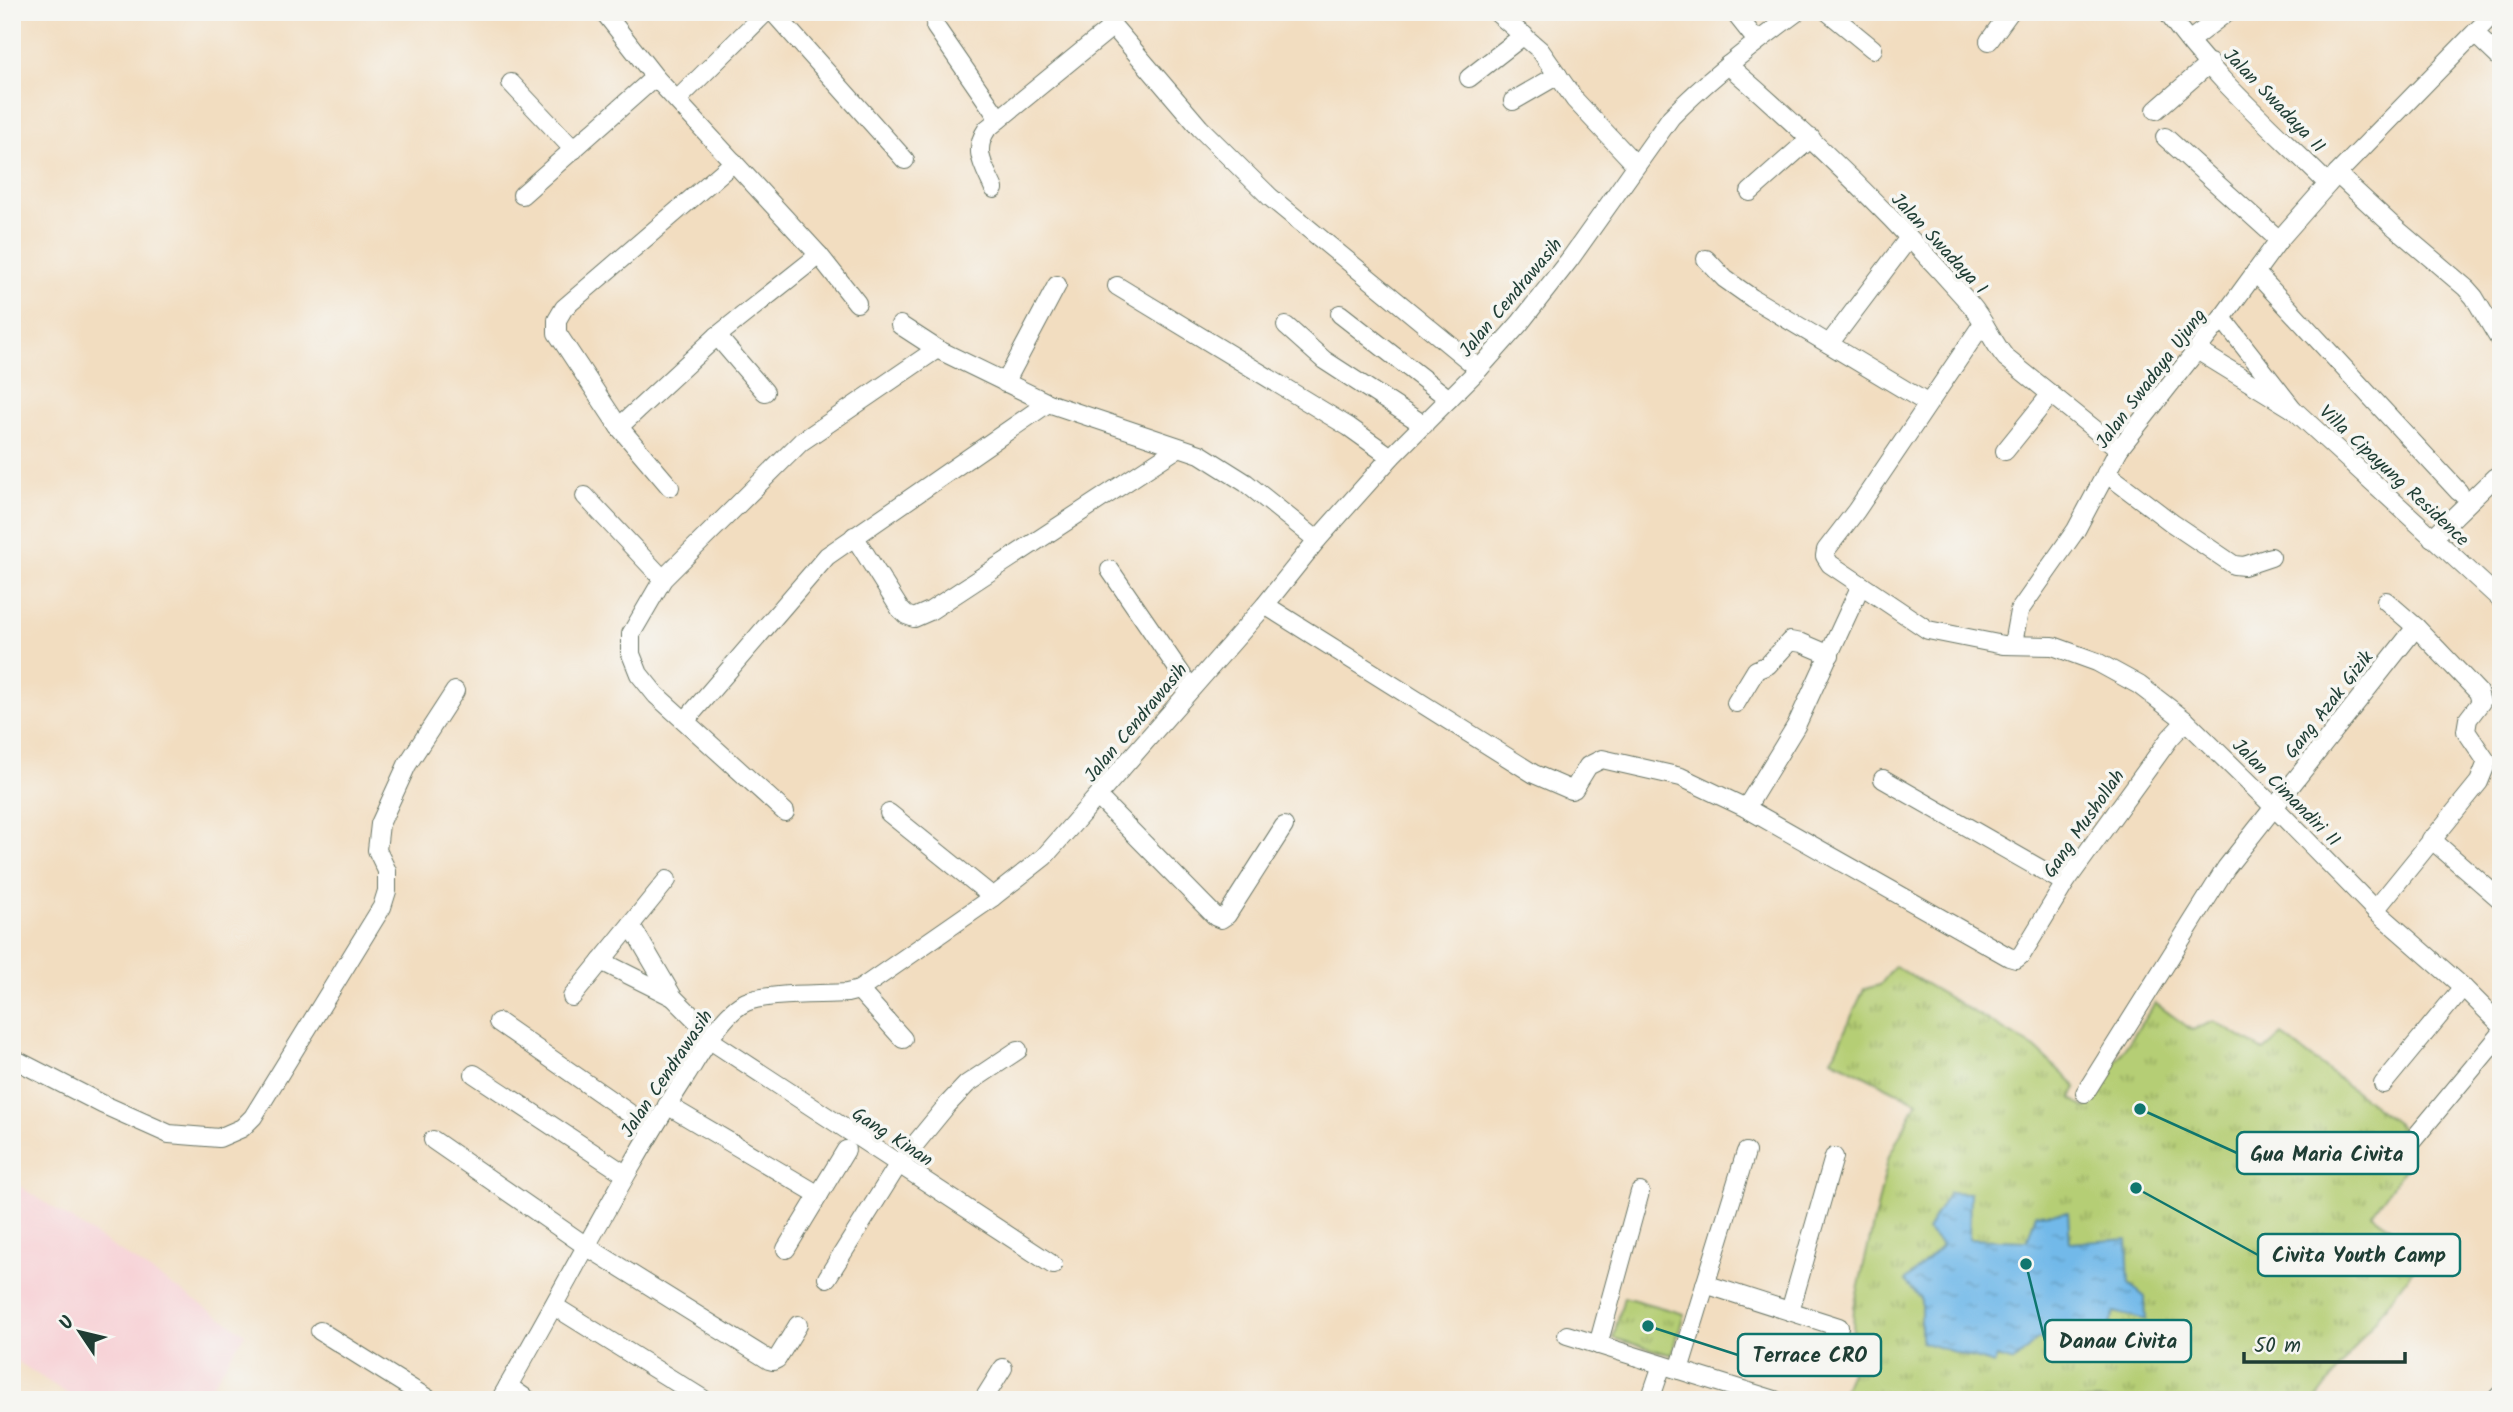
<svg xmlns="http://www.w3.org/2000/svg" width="2513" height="1412" font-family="Kalam,sans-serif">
<defs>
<pattern id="grass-tufts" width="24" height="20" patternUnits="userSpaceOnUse" patternTransform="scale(1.75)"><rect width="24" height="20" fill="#b5ce74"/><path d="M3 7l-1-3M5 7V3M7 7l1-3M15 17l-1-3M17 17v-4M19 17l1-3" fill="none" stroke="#93a860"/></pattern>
<pattern id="water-ripples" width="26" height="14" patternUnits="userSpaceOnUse" patternTransform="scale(1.75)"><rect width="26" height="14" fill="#72b9e9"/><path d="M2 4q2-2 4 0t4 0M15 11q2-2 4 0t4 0" fill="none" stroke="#5d98be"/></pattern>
</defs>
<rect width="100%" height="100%" fill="#f6f6f2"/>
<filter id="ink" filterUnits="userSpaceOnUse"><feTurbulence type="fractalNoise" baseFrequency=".0143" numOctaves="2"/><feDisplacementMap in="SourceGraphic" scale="14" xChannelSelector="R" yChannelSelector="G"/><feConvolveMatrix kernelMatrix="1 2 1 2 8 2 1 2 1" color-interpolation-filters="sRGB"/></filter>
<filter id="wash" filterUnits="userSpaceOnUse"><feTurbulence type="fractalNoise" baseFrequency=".00686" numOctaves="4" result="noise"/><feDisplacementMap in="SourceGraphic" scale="28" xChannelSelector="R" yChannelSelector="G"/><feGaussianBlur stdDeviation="1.57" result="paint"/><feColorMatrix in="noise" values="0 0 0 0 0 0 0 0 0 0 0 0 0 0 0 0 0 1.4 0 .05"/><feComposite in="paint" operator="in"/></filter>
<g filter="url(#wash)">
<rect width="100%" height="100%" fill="#f2ddc0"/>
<polygon fill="#f7cfd4" points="12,1181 245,1333 203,1400 77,1400 12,1358"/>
<g fill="url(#grass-tufts)" stroke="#6a8654" stroke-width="2">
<polygon points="1895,966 2035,1048 2077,1087 2071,1098 2085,1108 2155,1003 2192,1030 2214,1021 2264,1051 2282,1035 2405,1130 2393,1152 2409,1163 2372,1214 2425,1253 2316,1400 1839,1400 1851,1372 1854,1307 1889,1156 1917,1102 1832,1059 1864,989 1880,985"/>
<polygon points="1624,1297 1684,1314 1672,1355 1613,1338"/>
</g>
<polygon fill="url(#water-ripples)" stroke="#487b8e" stroke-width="2" points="1949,1192 1970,1193 1969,1239 2027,1241 2036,1214 2068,1212 2070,1243 2127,1239 2129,1284 2145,1297 2146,1320 2114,1312 2106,1338 2069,1328 2057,1345 2038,1339 2014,1362 1997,1357 1994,1364 1921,1342 1921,1299 1905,1281 1942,1246 1927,1230"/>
</g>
<g filter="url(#ink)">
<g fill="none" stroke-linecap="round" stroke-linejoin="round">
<g stroke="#697565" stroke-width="20">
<g id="minor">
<polyline points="604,12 655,77 819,255 857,303"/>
<polyline points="773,12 905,160"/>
<polyline points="1101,12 1200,128 1270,197 1479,369"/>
<polyline points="1496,12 1540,50 1575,100 1636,165"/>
<polyline points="1734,12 1757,41"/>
<polyline points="1828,12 1873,49"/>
<path d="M 2167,12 C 2210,75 2274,130 2328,184"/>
<polyline points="935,26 999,119"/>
<polyline points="2475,34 2501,59"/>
<polyline points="1989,41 2010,12"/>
<polyline points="2189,41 2227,12"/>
<path d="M 1728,65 C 1814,139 1896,220 1971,305 C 1985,321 1992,342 2006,358 L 2119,449"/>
<polyline points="1469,78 1524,35"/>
<polyline points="511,83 574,150"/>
<polyline points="677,100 766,12"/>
<polyline points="1513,101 1558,75"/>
<polyline points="2156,110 2210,63"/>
<polyline points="2165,137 2279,240"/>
<polyline points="2337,174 2392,225 2466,288 2474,297 2501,342"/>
<path d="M 994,189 C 984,166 972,151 987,129 L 1113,26"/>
<polyline points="1750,192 1811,138"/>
<polyline points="522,195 655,77"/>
<polyline points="1706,259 1725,279 1752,298 1927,403"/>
<polyline points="2255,272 2459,492"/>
<polyline points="1117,286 1349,427 1391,457"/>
<polyline points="1340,314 1449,399"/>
<polyline points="1983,323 1856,511 1826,550 1825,556 1830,564 1928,630 2003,645 2053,646 2097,662 2139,685 2186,721 2274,807 2375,910 2463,987 2501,1025"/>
<polyline points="900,325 937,349 1048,403 1200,454 1246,483 1317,540"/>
<polyline points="1286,326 1324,360 1424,425"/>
<polyline points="717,336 765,392"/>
<polyline points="1829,344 1908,239"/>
<polyline points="2197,350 2293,409 2222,318"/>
<polyline points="1005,383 1057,285"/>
<polyline points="2293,409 2501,600"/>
<polyline points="619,427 717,336 819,255"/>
<polyline points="2005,451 2051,394"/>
<polyline points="2106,473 2172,523 2234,565 2244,566 2271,557"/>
<polyline points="670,487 619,427 557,333 557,320 564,308 734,162"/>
<polyline points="585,496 663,579"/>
<polyline points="854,536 900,609 906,615 914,618 930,611 1178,448"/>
<polyline points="2432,538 2495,477"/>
<polyline points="1110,570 1191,688"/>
<polyline points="1265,605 1534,774 1571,790 1574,789 1588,766 1602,759 1681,777 1746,808 2009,957 2016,959 2022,954 2065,883 2170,738 2186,721"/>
<polyline points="2013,644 2019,611 2076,530 2119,449 2222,318 2279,240 2337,174 2495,12"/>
<polyline points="1736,703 1756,670 1768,665 1790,641 1802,643 1830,655"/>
<polyline points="685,721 827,556 1048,403"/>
<polyline points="1883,779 2065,883"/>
<polyline points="1098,797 1216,917 1221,919 1227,915 1284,826"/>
<polyline points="1746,808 1796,726 1861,585"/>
<polyline points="785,812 656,695 639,674 631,654 631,634 663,579 801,442 937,349"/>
<polyline points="889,813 993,897"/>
<polyline points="2431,839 2501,900"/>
<polyline points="2375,910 2479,782 2487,762 2466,731 2468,719 2481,702 2478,692 2416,627 2386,601"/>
<polyline points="631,925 673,997 699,1023 710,1040 1053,1265"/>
<polyline points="601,961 673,997"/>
<polyline points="859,990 903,1039"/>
<polyline points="572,997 667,880"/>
<polyline points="498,1022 652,1129"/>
<polyline points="12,1058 102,1104 169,1134 219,1138 242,1128 253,1117 382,907 387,891 387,871 377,850 380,824 407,765 455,691"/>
<polyline points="474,1074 625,1174"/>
<polyline points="2383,1084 2463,987"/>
<polyline points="2085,1093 2226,868 2416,627"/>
<polyline points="667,1105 819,1195"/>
<polyline points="433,1140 586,1246 769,1360 773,1361 777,1359 798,1325"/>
<polyline points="2413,1140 2501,1034"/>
<polyline points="786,1249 846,1150"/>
<polyline points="827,1278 898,1165 948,1104 967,1084 1018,1050"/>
<polyline points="1705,1284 1839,1327"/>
<polyline points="554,1306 703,1399"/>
<polyline points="1790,1311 1834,1157"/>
<polyline points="320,1331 430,1400"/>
<polyline points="1567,1335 1775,1400"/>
<polyline points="1598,1345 1640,1192"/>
<polyline points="1679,1370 1746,1152"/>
<polyline points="508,1386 528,1400"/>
<path d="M 500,1400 C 563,1292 619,1180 686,1076 C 700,1054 723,1012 746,1002 C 767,993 822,995 847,993 L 859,990 L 993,897 L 1044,857 L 1265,605 L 1317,540 L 1391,457 L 1479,369 L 1520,323 L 1570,259 L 1671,117 C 1709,78 1753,44 1797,12"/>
<polyline points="983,1400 1003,1368"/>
<polyline points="1650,1400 1662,1365"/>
<polyline points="2495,1400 2501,1394"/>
</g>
</g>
<use href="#minor" stroke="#fff" stroke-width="18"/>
</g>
</g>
<g text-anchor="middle" stroke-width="7" stroke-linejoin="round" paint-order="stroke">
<g font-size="19" fill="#1f3d34" stroke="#f6f6f2">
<text transform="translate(2275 100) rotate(46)" y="7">Jalan Swadaya II</text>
<text transform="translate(1940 243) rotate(47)" y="7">Jalan Swadaya I</text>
<text transform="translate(1510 297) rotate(-50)" y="7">Jalan Cendrawasih</text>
<text transform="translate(2150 378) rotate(-53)" y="7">Jalan Swadaya Ujung</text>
<text transform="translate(2395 475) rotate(43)" y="7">Villa Cipayung Residence</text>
<text transform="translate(2328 704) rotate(-52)" y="7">Gang Azak Gizik</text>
<text transform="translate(1135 722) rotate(-50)" y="7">Jalan Cendrawasih</text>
<text transform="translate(2287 792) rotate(45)" y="7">Jalan Cimandiri II</text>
<text transform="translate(2083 823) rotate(-55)" y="7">Gang Mushollah</text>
<text transform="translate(666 1073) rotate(-56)" y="7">Jalan Cendrawasih</text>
<text transform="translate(893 1136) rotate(33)" y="7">Gang Kinan</text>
</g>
</g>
<path fill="none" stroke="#0f766e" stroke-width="2.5" d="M2140 1109L2237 1153M2136 1188L2258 1255M2026 1264L2045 1341M1648 1326L1738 1355"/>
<g fill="#0f766e" stroke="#f6f6f2" stroke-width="2.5">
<circle cx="2140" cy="1109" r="7"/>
<circle cx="2136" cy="1188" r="7"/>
<circle cx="2026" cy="1264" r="7"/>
<circle cx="1648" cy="1326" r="7"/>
</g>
<g fill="#f6f6f2" stroke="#0f766e" stroke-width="2.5">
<rect x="2237" y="1132" width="181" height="42" rx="7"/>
<rect x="2258" y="1234" width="202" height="42" rx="7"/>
<rect x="2045" y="1320" width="146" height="42" rx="7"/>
<rect x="1738" y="1334" width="143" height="42" rx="7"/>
</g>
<g font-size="21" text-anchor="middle" font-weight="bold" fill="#1f3d34">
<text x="2327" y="1161">Gua Maria Civita</text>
<text x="2359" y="1262">Civita Youth Camp</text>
<text x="2118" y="1348">Danau Civita</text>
<text x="1810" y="1362">Terrace CRO</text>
</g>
<rect width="2513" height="1412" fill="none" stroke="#f6f6f2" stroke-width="42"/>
<g transform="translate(80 1332) rotate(305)" stroke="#f6f6f2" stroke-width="5" paint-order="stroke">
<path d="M0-5L12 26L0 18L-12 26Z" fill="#1f3d34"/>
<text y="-10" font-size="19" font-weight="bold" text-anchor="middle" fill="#1f3d34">U</text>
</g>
<path d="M2244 1352v10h161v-10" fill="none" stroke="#1f3d34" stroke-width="3.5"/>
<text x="2254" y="1352" font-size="21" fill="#1f3d34" stroke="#f6f6f2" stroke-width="5" paint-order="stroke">50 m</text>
</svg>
